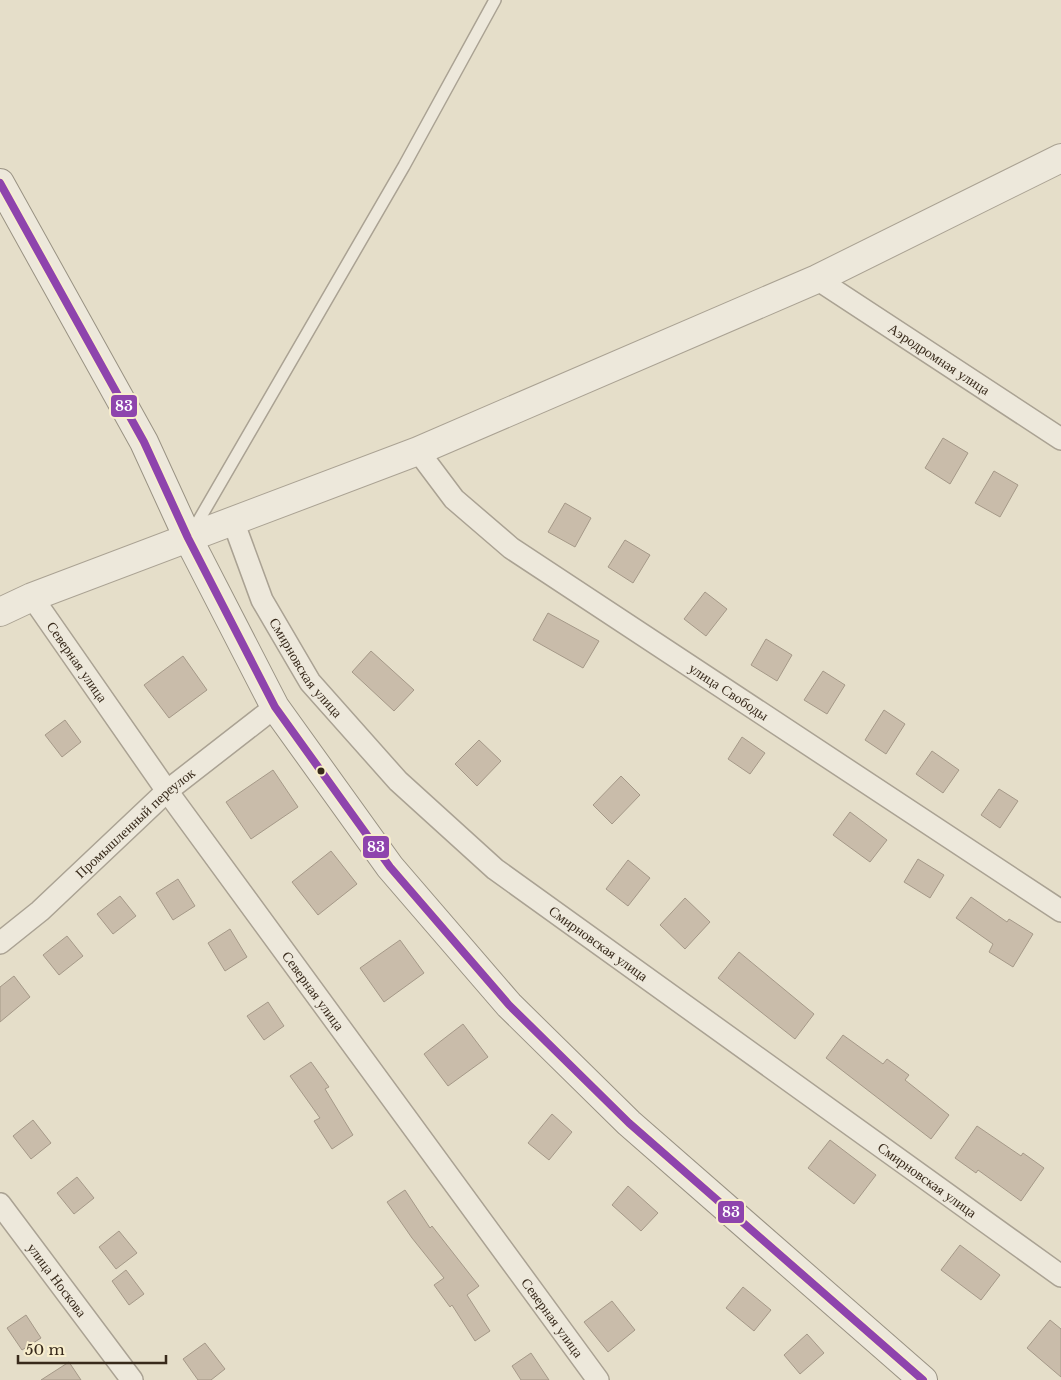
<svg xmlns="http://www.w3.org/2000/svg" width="1061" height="1380" font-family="'Libre Baskerville',serif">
<rect width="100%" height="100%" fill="#e5dec9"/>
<g fill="#c9bcaa" stroke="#a59988">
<polygon points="943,438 968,453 950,484 925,468"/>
<polygon points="994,471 1018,485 1000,517 975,503"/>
<polygon points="565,503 591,518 575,547 548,532"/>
<polygon points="625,540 650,555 633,583 608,567"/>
<polygon points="705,592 727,609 706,636 684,619"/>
<polygon points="548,613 599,641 583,668 533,640"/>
<polygon points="766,639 792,655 777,681 751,665"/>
<polygon points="371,651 414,690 394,711 352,672"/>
<polygon points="183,656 207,690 169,718 144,685"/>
<polygon points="823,671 845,685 827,714 804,700"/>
<polygon points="884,710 905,724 886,754 865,740"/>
<polygon points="65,720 81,742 62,757 45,735"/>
<polygon points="742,737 765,753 750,774 728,759"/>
<polygon points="479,740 501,761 477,786 455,764"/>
<polygon points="932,751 959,770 943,793 916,774"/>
<polygon points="273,770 298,807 251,839 226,802"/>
<polygon points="621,776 640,795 612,824 593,805"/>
<polygon points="999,789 1018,801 1000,828 981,815"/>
<polygon points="850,812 887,840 870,862 833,835"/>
<polygon points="331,851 357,884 318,915 292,882"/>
<polygon points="918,859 944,875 930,898 904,882"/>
<polygon points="628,860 650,878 628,906 606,889"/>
<polygon points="178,879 195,906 173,920 156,893"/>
<polygon points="120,896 136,916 113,934 97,914"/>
<polygon points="971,897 1007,922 1009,919 1033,934 1013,967 989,952 993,944 956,918"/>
<polygon points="685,898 710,922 685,949 660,925"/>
<polygon points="230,929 247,957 225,971 208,943"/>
<polygon points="67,936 83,956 59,975 43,955"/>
<polygon points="400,940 424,973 384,1002 360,968"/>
<polygon points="739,952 814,1014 795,1039 718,978"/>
<polygon points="14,976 30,997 0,1022 0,987"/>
<polygon points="268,1002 284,1026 264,1040 247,1016"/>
<polygon points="463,1024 488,1057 448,1086 424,1054"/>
<polygon points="843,1035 883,1064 887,1059 909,1075 905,1080 949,1115 931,1139 826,1058"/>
<polygon points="311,1062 329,1087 325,1089 353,1135 332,1149 314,1121 320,1118 290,1076"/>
<polygon points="552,1114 572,1132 549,1160 528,1143"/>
<polygon points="33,1120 51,1143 31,1159 13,1136"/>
<polygon points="977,1126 1021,1156 1023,1153 1044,1168 1021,1201 978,1170 976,1173 955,1158"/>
<polygon points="830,1140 876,1175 854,1204 808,1168"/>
<polygon points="77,1177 94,1198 74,1214 57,1193"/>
<polygon points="628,1186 658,1213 641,1231 612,1205"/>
<polygon points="405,1190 430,1228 432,1226 479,1286 467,1295 490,1331 475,1341 452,1305 450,1307 434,1285 444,1278 412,1238 387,1202"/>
<polygon points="119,1231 137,1253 116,1269 99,1247"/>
<polygon points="960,1245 1000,1275 981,1300 941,1270"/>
<polygon points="126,1270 144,1294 129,1305 112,1281"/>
<polygon points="743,1287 771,1310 754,1331 726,1308"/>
<polygon points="612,1301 635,1330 608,1352 584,1322"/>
<polygon points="26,1315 41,1338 22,1350 7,1328"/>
<polygon points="1050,1320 1061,1329 1061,1377 1027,1348"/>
<polygon points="807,1334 824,1353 800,1374 784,1355"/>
<polygon points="205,1343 225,1369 211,1380 198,1380 183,1359"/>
<polygon points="531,1353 549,1380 521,1380 512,1366"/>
<polygon points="69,1362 81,1380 41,1380"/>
</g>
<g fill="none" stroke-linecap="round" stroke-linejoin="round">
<g stroke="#aaa293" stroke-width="14">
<polyline id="service" points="192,532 404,166 495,0"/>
</g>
<g stroke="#aaa293" stroke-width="24">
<g id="minor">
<path id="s1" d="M 817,279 L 1061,439"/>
<path id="s2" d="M 418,451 L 454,499 L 511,548 L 1061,911"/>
<path id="s3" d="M 233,521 L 262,600 L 310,682 L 398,781 L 495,869 L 1061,1276"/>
<path id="s4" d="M 32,597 L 167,791 L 598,1380"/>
<path id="s5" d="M 0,943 L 40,911 L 167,791 L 275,707"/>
<path id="s6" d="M 0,1204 L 132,1380"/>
</g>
</g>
<g stroke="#aaa293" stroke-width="30">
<polyline id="tertiary" points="0,612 32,597 418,451 817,279 1061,158"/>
</g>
<g stroke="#999283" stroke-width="30">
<polyline id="secondary" points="0,183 144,442 188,538 275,707 390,867 509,1005 629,1123 923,1380"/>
</g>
<use href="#service" stroke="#ede8db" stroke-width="11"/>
<use href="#minor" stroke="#ede8db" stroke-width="21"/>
<use href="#tertiary" stroke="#ede8db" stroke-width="28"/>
<use href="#secondary" stroke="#ede8db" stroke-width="28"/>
<g stroke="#f8eecd" stroke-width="11">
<polyline id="bus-1" points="0,183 144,442 188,538 275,707 390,867 509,1005 629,1123 923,1380"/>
</g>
<use href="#bus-1" stroke="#8e44ad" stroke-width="8"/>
</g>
<circle fill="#382a1b" stroke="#f8eecd" stroke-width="2" cx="321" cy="771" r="4.5"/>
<g text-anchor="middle" stroke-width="4" stroke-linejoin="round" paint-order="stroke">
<g font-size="14" fill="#382a1b" stroke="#f8eecd">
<text dy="5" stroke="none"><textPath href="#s1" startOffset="146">Аэродромная улица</textPath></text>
<text dy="5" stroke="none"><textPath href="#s4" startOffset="79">Северная улица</textPath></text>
<text dy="5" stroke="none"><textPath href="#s3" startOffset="165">Смирновская улица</textPath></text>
<text dy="5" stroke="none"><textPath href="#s2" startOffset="396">улица Свободы</textPath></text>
<text dy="5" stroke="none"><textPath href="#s5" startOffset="181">Промышленный переулок</textPath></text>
<text dy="5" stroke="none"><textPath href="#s3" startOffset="570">Смирновская улица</textPath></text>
<text dy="5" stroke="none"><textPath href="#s4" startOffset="484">Северная улица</textPath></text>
<text dy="5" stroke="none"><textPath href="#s3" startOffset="975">Смирновская улица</textPath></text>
<text dy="5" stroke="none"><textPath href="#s6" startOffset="95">улица Носкова</textPath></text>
<text dy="5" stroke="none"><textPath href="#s4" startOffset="889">Северная улица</textPath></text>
</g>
</g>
<g stroke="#f8eecd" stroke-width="2">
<rect x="110" y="394" width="28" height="24" rx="5" fill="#8e44ad"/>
<rect x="362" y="835" width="28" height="24" rx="5" fill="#8e44ad"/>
<rect x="717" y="1200" width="28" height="24" rx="5" fill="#8e44ad"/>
</g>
<g font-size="14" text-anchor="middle" font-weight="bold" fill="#fff">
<text x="124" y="411">83</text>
<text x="376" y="852">83</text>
<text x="731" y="1217">83</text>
</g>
<path d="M18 1355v8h148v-8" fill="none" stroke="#382a1b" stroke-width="2.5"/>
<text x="25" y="1355" font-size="15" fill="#382a1b" stroke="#f8eecd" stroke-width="4" paint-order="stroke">50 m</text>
</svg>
